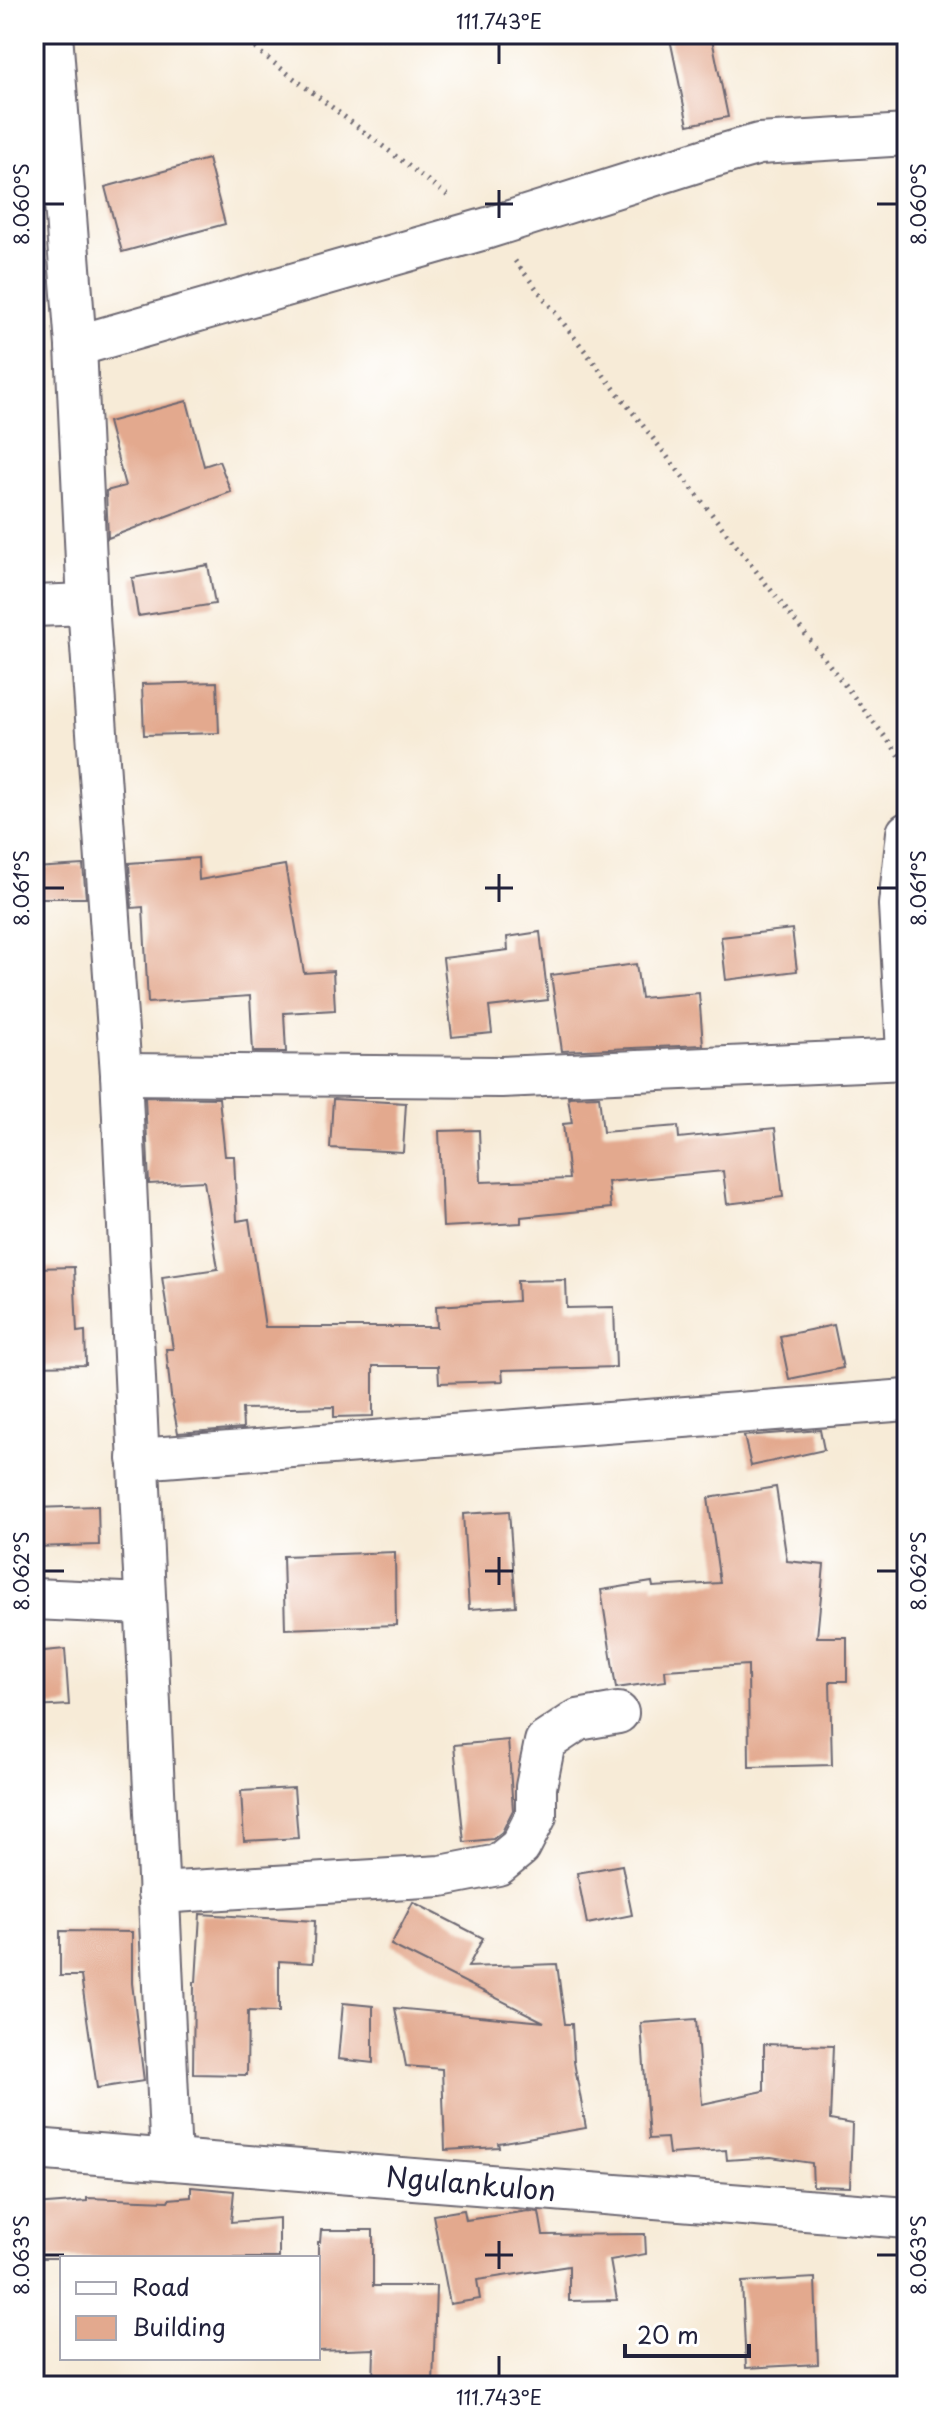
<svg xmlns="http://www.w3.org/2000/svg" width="941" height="2420" font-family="'Playpen Sans',sans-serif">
<rect width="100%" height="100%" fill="#fff"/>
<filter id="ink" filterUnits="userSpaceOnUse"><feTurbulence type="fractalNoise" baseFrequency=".0125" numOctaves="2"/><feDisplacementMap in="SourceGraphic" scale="16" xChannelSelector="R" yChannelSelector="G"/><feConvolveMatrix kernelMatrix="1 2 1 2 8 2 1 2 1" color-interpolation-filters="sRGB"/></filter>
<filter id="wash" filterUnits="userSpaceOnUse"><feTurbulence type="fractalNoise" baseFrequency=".006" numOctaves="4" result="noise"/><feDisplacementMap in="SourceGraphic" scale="32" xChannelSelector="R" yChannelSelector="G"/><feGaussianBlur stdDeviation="1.8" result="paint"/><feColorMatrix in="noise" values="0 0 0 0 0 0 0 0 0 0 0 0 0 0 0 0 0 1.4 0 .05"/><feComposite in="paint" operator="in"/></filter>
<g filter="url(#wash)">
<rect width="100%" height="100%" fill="#f7ebd7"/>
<g id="blocks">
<g fill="#e3a98e">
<polygon points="669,34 711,34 728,117 688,125"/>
<polygon points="208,159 225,224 122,252 105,187"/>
<polygon points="187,401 204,466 219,461 231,492 108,538 106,491 125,486 108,422"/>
<polygon points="208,565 215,604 138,616 132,578"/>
<polygon points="217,682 219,733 144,735 142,684"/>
<polygon points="198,858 199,880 285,865 304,973 333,971 335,1010 284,1013 286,1052 253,1052 250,996 148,1003 143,907 132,908 129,863"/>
<polygon points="83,865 86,898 34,898 34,868"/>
<polygon points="792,929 797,971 726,980 721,937"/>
<polygon points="540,932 548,1000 489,1007 492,1033 452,1037 443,958 508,950 507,937"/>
<polygon points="636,964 641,998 699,993 703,1045 562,1051 551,975"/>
<polygon points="599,1096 603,1132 678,1126 679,1138 775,1128 783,1197 727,1204 723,1171 608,1182 611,1208 521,1217 521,1223 443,1227 439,1131 479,1130 481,1182 569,1179 563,1124 572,1123 568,1097"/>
<polygon points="145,1097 219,1098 225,1156 234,1156 237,1221 249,1219 265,1327 437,1327 436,1306 518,1301 517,1281 566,1280 567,1308 614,1307 616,1367 502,1370 503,1381 439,1383 438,1366 373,1366 373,1416 334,1417 334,1407 242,1409 243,1428 178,1433 171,1396 166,1349 173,1349 162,1277 218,1269 204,1181 149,1184"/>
<polygon points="333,1099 406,1103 403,1152 330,1148"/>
<polygon points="74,1267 77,1332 85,1331 86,1365 34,1366 34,1268"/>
<polygon points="834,1325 843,1368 789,1379 780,1336"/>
<polygon points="820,1430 824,1450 751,1466 744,1436"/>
<polygon points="776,1487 787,1561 824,1565 817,1637 847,1637 847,1681 830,1681 832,1765 749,1767 748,1665 665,1670 666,1681 616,1688 601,1590 652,1582 653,1587 720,1583 708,1498"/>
<polygon points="98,1506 99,1545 34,1547 34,1508"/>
<polygon points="509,1511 516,1606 469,1609 463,1514"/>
<polygon points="395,1552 396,1625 285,1629 283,1556"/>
<polygon points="65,1649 69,1705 34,1707 34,1652"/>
<polygon points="508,1740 513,1810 502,1832 493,1839 464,1842 454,1745"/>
<polygon points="294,1788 298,1838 244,1841 241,1791"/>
<polygon points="622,1865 632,1915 587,1924 577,1873"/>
<polygon points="413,1902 483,1938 468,1967 557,1964 565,2024 572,2024 574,2062 586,2128 498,2143 499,2147 445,2150 442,2069 406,2066 395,2008 544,2022 391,1945"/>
<polygon points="200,1914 315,1921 313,1963 279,1961 279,2012 248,2011 247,2075 193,2074 194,1982 196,1982"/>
<polygon points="60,1931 132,1932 132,1983 144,2081 97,2088 81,1976 60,1976"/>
<polygon points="343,2003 373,2006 373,2063 338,2059"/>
<polygon points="696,2019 702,2104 764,2091 764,2044 833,2046 830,2120 852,2124 850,2187 813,2186 812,2163 771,2157 727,2160 726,2150 669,2154 667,2138 649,2139 641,2023"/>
<polygon points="191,2187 234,2191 231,2222 279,2218 279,2258 34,2258 34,2205 87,2201 87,2198 168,2201 169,2199 191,2197"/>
<polygon points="464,2210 466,2220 528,2211 539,2212 543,2235 645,2234 646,2254 610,2260 617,2300 569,2301 569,2266 477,2280 480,2299 450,2304 433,2215"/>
<polygon points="321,2230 373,2230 373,2286 436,2286 433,2386 373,2386 374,2349 318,2351 318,2242 320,2242"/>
<polygon points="815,2278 818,2364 746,2368 742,2282"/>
</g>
</g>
</g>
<g filter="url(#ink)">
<use href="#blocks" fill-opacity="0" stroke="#6d6872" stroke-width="2"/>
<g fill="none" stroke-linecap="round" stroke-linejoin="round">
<g stroke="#6d6872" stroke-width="44">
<g id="minor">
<polyline points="52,34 76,346 88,604 121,1074 171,2160"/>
<polyline points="76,346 488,228 706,159 759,144 907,135"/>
<polyline points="34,606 88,604"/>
<polyline points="907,833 899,905 907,1052"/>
<polyline points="121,1074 501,1077 907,1059"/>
<polyline points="138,1459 907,1400"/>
<polyline points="34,1599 144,1604"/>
<polyline points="158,1893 441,1876 498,1865 520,1847 536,1816 536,1787 545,1742 578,1720 618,1713"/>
<polyline points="34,2149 907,2218"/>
</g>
</g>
<g stroke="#6d6872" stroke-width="5" stroke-dasharray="2 6" stroke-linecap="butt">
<polyline points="236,34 448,196"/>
<polyline points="515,261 907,765"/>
</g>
<use href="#minor" stroke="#fff" stroke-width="40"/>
</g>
</g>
<path fill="none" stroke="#22223b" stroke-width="3" d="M 499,44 L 499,64M 499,190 L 499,218M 44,204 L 64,204M 485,204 L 513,204M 877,204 L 897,204M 499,874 L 499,902M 44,888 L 64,888M 485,888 L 513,888M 877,888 L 897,888M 499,1557 L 499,1585M 44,1571 L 64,1571M 485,1571 L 513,1571M 877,1571 L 897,1571M 499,2241 L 499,2269M 44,2255 L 64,2255M 485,2255 L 513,2255M 877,2255 L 897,2255M 499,2356 L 499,2376"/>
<g text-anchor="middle" stroke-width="8" stroke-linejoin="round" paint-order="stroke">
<g font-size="28" fill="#22223b" stroke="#fff">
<text transform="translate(471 2184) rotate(5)" y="10">Ngulankulon</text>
</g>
</g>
<rect width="941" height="2420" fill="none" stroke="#fff" stroke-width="88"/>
<rect x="60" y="2256" width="260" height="104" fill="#ffffff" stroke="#a7a7b1" stroke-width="2"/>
<rect x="76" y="2282" width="40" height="12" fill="#ffffff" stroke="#a7a7b1" stroke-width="2"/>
<text x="132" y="2296" font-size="24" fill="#22223b">Road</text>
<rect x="76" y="2316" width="40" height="24" fill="#e3a98e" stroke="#a7a7b1" stroke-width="2"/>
<text x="132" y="2336" font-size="24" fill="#22223b">Building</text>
<path d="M625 2344v12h124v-12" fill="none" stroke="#22223b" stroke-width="4"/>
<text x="637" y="2344" font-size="24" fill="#22223b" stroke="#ffffff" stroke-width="6" paint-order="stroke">20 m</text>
<rect x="44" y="44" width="853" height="2332" fill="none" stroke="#22223b" stroke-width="3"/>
<g font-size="20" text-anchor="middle" fill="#22223b">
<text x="499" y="29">111.743°E</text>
<text transform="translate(22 204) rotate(-90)" y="7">8.060°S</text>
<text transform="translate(919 204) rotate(-90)" y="7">8.060°S</text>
<text transform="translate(22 888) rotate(-90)" y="7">8.061°S</text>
<text transform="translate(919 888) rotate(-90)" y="7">8.061°S</text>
<text transform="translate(22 1571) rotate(-90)" y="7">8.062°S</text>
<text transform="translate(919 1571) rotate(-90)" y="7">8.062°S</text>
<text transform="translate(22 2255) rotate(-90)" y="7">8.063°S</text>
<text transform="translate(919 2255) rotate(-90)" y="7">8.063°S</text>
<text x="499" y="2405">111.743°E</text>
</g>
</svg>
